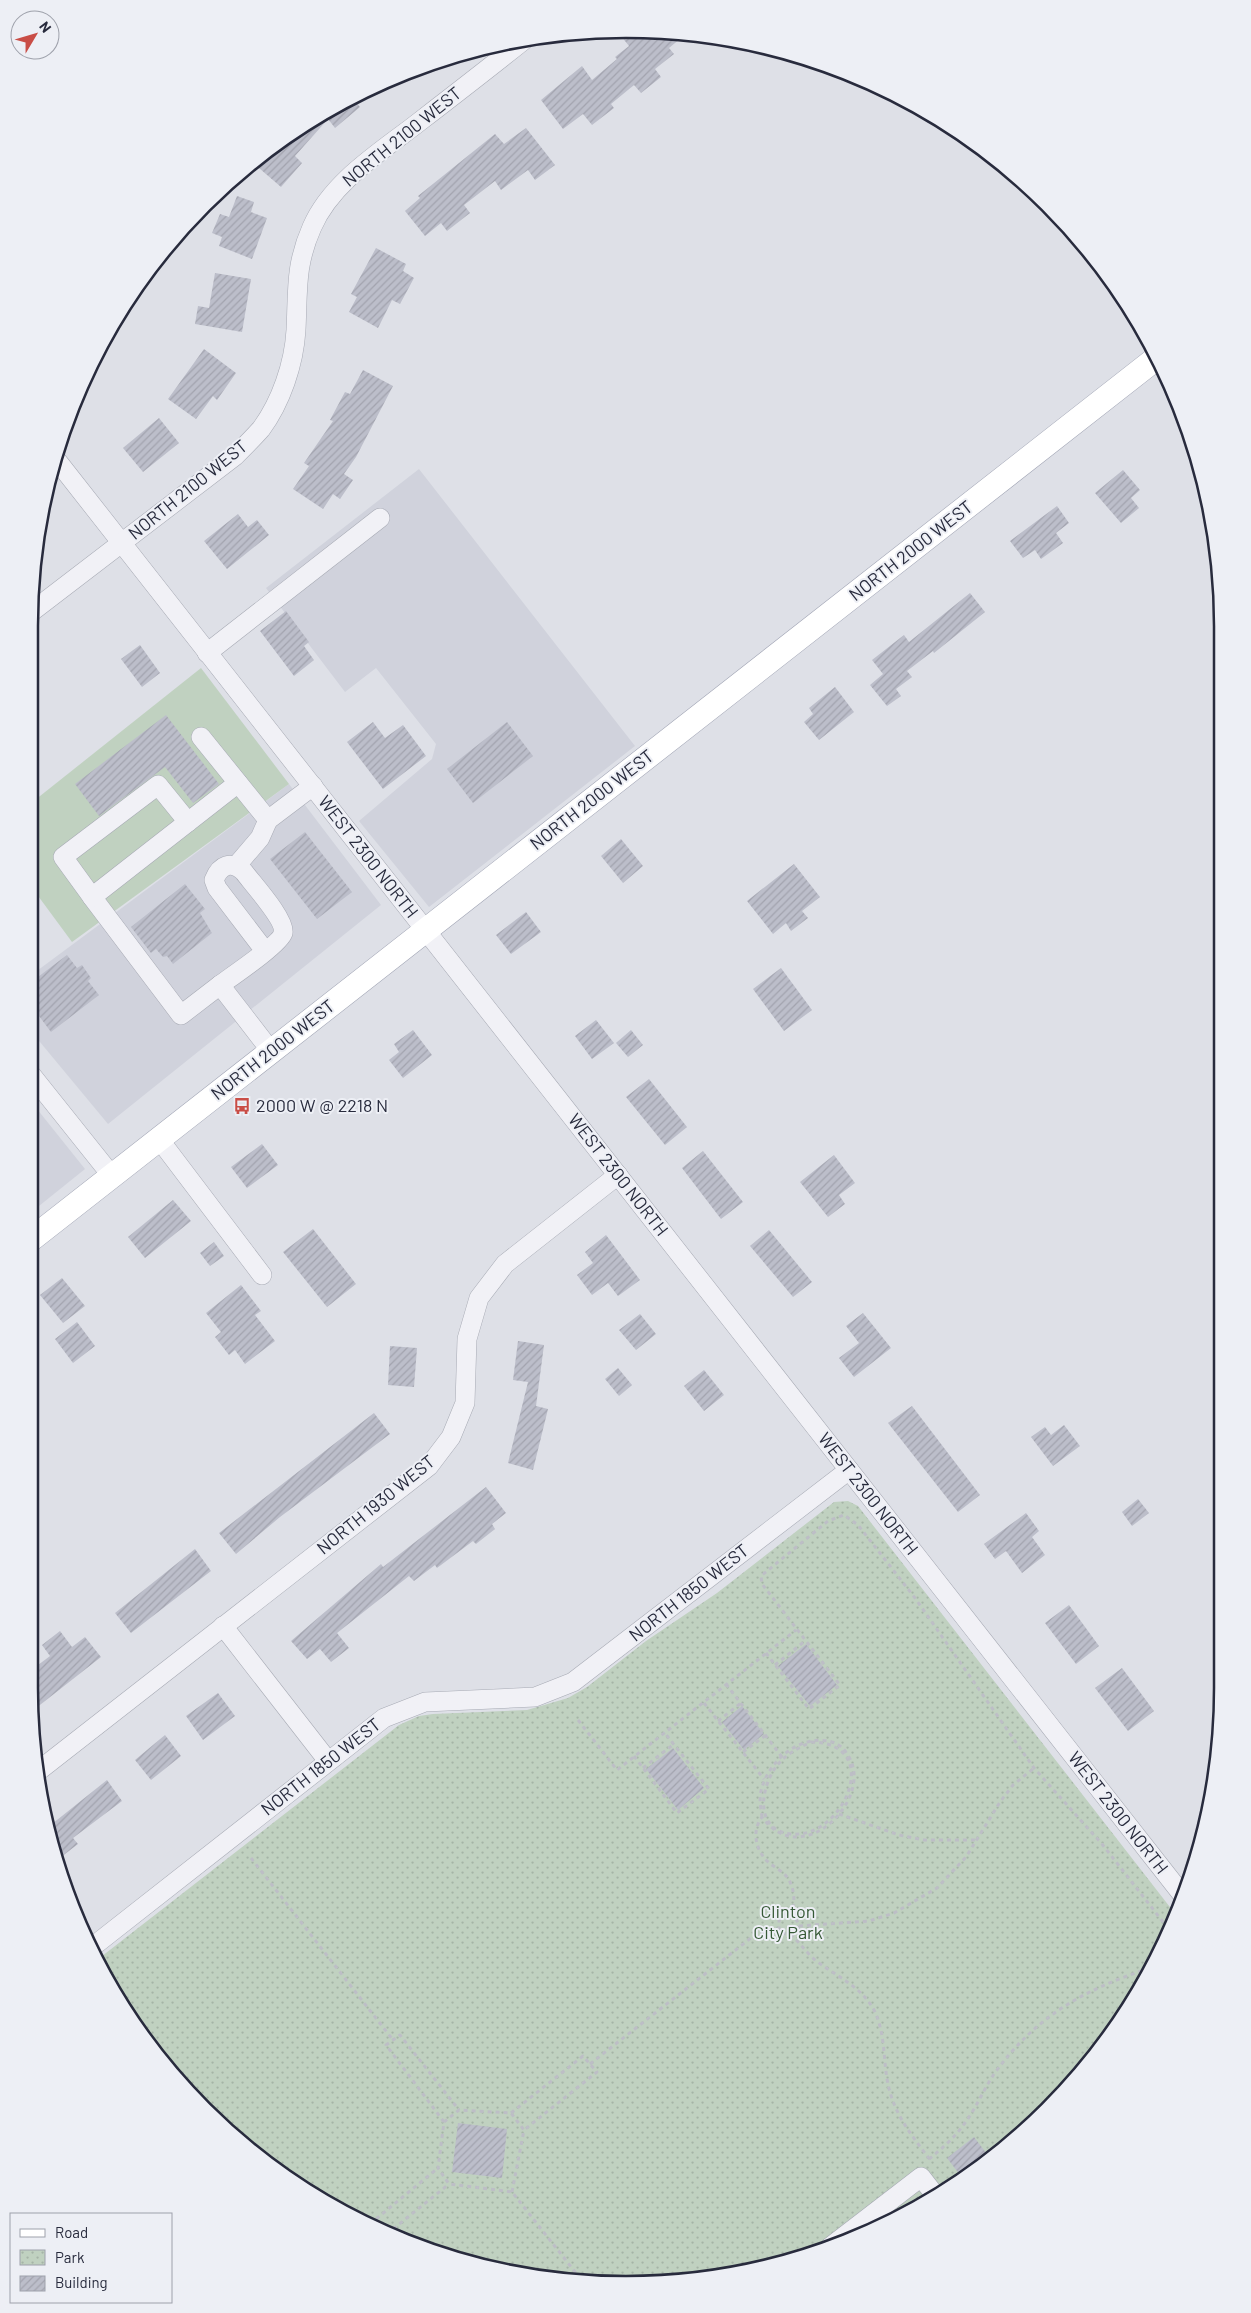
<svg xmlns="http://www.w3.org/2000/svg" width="1251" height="2313" font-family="Barlow,sans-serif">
<defs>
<pattern id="park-dots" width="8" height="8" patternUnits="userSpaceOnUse" patternTransform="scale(1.25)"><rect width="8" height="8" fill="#c0d1c0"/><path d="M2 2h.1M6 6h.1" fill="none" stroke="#a5b4a6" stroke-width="1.8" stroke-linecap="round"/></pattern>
<pattern id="building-hatch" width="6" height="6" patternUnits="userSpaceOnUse" patternTransform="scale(1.25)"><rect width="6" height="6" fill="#bcbeca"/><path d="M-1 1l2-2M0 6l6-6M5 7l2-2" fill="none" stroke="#a2a3ae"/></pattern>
</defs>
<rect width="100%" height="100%" fill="#dee0e7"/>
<g fill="#d0d2dc">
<polygon points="419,469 635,746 429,907 359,821 432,759 436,744 376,668 345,692 266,588"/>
<polygon points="289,784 381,905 108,1124 30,1030 30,976"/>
<polygon points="29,1099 85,1169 29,1214"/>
</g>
<polygon fill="#c0d1c0" points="201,668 289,784 72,942 30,885 30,804"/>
<polygon fill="url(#park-dots)" points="848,1501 858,1506 1173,1911 1142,1986 1099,2051 1019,2136 957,2184 854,2239 780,2264 665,2283 586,2283 471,2264 397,2239 294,2184 232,2136 152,2051 109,1986 97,1960 399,1725 419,1716 433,1714 527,1710 568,1698 587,1687 646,1641 717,1593 834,1502"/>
<g fill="url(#building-hatch)">
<polygon points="617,31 687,33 669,48 674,54 655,69 661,77 641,93 634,85 611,104 614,108 592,125 583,114 563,129 541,100 582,66 592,80 617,59 615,57 629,46"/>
<polygon points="351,97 360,107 335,128 328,119 295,156 302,163 281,187 252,162 262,152"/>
<polygon points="526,128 555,165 535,180 528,170 501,190 495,181 464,205 470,213 447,231 441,223 425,236 405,211 420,198 418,196 495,134 504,144"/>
<polygon points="237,196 254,202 251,212 267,218 252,259 219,246 222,237 212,233 220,214 229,217"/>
<polygon points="376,248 406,264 403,271 414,278 400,304 392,300 378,328 349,312 357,297 351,294"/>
<polygon points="215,273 251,279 242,332 195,324 198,306 209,308"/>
<polygon points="204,349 236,373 217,400 213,396 196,419 168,399"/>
<polygon points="363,370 393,386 356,457 344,474 353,480 340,499 333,494 323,509 293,489 309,466 304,463 333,421 330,420 345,392 350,394"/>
<polygon points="159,418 179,443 143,472 123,448"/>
<polygon points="1123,470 1140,490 1131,498 1139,508 1121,523 1095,493"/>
<polygon points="1057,506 1069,523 1056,533 1063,543 1041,559 1035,550 1023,558 1010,541"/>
<polygon points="238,514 248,527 257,520 269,535 227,569 204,541"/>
<polygon points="970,593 985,612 934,653 933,651 907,671 912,677 896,689 901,696 887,706 870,685 883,674 872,660 904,635 909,642"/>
<polygon points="286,611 309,642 304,646 314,660 294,676 260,631"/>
<polygon points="140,645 160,673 142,687 121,659"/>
<polygon points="835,687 854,712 819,740 804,722 813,714 809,708"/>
<polygon points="166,715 219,784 193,803 165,767 99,816 75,784"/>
<polygon points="373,722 385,738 403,725 426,756 383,789 347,742"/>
<polygon points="507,722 533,756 473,803 447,769"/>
<polygon points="305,832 352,892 317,919 270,859"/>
<polygon points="621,839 643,866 623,883 601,856"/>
<polygon points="794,864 820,897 802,911 808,918 791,931 786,923 773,934 747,901"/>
<polygon points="185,884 205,909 200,913 212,933 173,964 167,956 163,957 156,949 151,953 131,927"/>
<polygon points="526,912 541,932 511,954 496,935"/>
<polygon points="67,955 77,968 82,965 91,978 88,981 99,995 51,1032 30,1004 30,983"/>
<polygon points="781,968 812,1010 784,1031 753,989"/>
<polygon points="596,1020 614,1043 592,1059 575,1036"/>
<polygon points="413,1030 432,1055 403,1078 389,1060 399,1052 394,1044"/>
<polygon points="631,1030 643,1045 628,1057 616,1043"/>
<polygon points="649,1079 687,1127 665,1145 626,1097"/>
<polygon points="262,1144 278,1165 247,1188 231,1167"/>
<polygon points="703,1151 743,1202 721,1219 682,1168"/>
<polygon points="834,1155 855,1183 839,1195 845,1204 828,1217 800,1182"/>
<polygon points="173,1200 191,1221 145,1258 128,1237"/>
<polygon points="313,1229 356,1284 327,1307 283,1252"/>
<polygon points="769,1230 812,1282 793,1297 750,1246"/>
<polygon points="606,1235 640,1280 618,1296 608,1283 592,1295 577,1275 593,1263 585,1252"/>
<polygon points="214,1242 224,1256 210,1266 200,1253"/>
<polygon points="62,1278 85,1306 63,1323 40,1295"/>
<polygon points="241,1285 261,1311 255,1315 275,1341 245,1364 235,1350 229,1355 215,1337 221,1332 206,1313"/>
<polygon points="863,1313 891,1348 854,1377 839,1358 859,1343 846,1326"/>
<polygon points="640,1314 656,1334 636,1350 619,1330"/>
<polygon points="77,1322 95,1346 73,1363 55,1339"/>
<polygon points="518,1341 544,1345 536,1406 548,1409 533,1470 508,1463 528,1382 513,1380"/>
<polygon points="390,1346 417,1348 414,1387 388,1385"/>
<polygon points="618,1368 632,1385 619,1396 605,1379"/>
<polygon points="704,1370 724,1395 704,1411 684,1386"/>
<polygon points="912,1406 980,1495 958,1512 888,1423"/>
<polygon points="374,1413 390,1434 280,1517 236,1554 219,1533"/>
<polygon points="1064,1425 1080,1446 1053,1466 1031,1437 1045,1427 1051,1435"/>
<polygon points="486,1487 506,1513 492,1524 495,1529 476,1544 473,1541 437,1568 435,1565 414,1581 409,1576 337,1633 349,1648 331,1662 320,1649 307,1659 291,1641 381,1564 383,1567"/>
<polygon points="1138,1499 1149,1513 1132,1526 1122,1512"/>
<polygon points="1026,1513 1039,1531 1032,1537 1045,1555 1022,1573 1006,1551 995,1559 984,1544"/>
<polygon points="195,1549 211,1571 131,1633 115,1613"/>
<polygon points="1069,1605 1099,1646 1076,1664 1045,1623"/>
<polygon points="60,1631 72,1647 85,1637 101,1657 31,1712 29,1672 50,1656 42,1645"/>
<polygon points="806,1644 837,1685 810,1706 778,1666"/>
<polygon points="1122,1668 1154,1711 1128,1731 1095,1688"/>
<polygon points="218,1693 235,1716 203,1740 186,1716"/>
<polygon points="742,1706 764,1734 744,1750 722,1722"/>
<polygon points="165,1735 181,1756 151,1780 135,1760"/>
<polygon points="673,1748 704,1788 678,1810 646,1769"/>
<polygon points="107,1780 122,1801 73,1838 78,1844 56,1861 47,1828"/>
<polygon points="458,2123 507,2129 502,2178 452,2172"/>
<polygon points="974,2137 987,2154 960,2175 947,2158"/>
</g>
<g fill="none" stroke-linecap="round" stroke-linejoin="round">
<g stroke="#a7aab4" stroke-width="20">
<g id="minor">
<polyline points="55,458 1181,1893"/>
<path d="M 30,613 L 235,456 C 244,447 253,438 261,429 C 281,402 294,364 296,330 C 298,290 295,265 312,227 C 332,181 382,151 419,122 C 454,95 489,68 524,40"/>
<polyline points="207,653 380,518"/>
<polyline points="201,737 268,820 313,786"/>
<polyline points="238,783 92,897 181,1015 220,985 271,1051"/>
<polyline points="237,865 260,838 268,820"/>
<polyline points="92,897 63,857 158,785 188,822"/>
<path d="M 220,985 C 231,977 281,943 283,933 C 286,920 252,883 244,872 C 231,860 220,865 214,880 L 217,888 L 265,951"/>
<polyline points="29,1072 112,1176"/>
<polyline points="159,1139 262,1275"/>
<polyline points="223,1626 328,1761"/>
<polyline points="37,1772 429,1466 451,1437 465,1403 467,1339 479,1298 505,1264 618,1175"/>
<polyline points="91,1948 384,1718 425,1702 535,1697 573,1682 849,1470"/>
<polyline points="830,2247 921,2177 935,2195"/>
</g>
</g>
<g stroke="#9ea2b2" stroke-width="25">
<polyline id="major" points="29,1241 1154,360"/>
</g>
<g stroke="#bdbec6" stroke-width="3" stroke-dasharray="4 4" stroke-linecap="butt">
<polyline points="766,1653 809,1709 840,1685 762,1584 761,1576 828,1521 844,1515 858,1525 915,1598 1034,1768 1102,1844 1167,1927"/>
<polyline points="775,1665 805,1641"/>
<polyline points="726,1684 782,1757"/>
<polyline points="704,1703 764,1779"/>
<polyline points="578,1720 617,1770 796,1630"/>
<polyline points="718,1721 741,1703"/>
<path d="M 811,1742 C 886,1743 843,1840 791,1834 C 751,1830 761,1780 782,1760 C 791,1751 801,1747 811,1742 Z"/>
<polyline points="743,1752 766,1735"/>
<polyline points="634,1756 677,1813 709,1789 664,1732"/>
<polyline points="643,1768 674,1744"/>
<polyline points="839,1814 899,1835 924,1840 977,1840"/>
<path d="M 762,1817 C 761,1809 759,1799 761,1791 C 768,1761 800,1733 832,1742 C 840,1744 845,1750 849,1757 C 874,1800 801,1872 762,1817 C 752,1830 755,1848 766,1860 C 772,1866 781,1870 787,1877 C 795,1888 795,1902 792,1915"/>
<polyline points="251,1858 393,2040"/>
<polyline points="799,1926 869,1921 894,1913 937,1888 966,1857 1000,1802 1013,1785 1034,1768"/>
<polyline points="1164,1933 1165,1924"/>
<path d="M 792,1935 L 798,1930 L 799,1924 L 793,1915 L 788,1913 L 779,1920 L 779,1931 C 783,1934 789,1934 793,1937 C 800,1943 806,1952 814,1959 C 835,1976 860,1985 874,2010 C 887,2036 882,2065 890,2092 C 897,2118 915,2140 931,2161"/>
<polyline points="590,2064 756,1934 779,1929"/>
<polyline points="511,2113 583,2056 597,2072 524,2130"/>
<polyline points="444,2122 386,2045 400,2035 459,2110"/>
<path d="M 929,2159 C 943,2148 957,2135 967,2120 C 977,2106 984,2089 994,2074 C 1036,2016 1083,1990 1150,1968"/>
<polyline points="512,2192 524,2130 511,2113 459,2110 444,2122 438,2168 449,2184 512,2192 583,2282"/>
<polyline points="370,2224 438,2168"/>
<polyline points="387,2234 449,2184"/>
</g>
<use href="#minor" stroke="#f1f1f6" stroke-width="19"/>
<use href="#major" stroke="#fff" stroke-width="24"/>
</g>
<defs>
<g id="bus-bare" transform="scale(1.35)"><path d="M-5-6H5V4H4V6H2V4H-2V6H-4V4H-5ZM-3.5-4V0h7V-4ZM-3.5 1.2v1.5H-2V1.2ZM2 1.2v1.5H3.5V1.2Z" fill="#c94d46" stroke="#edeff5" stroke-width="2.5" paint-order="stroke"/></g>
</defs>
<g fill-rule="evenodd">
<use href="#bus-bare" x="242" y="1106"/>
</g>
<g text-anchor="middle" stroke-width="4" stroke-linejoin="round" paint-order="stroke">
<g font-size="18" fill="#282b3d" stroke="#edeff5">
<text transform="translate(402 137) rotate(-39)" y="6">NORTH 2100 WEST</text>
<text transform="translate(188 490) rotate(-39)" y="6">NORTH 2100 WEST</text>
<text transform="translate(911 551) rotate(-38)" y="6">NORTH 2000 WEST</text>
<text transform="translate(592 800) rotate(-38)" y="6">NORTH 2000 WEST</text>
<text transform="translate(368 857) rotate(52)" y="6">WEST 2300 NORTH</text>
<text transform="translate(273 1050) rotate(-38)" y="6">NORTH 2000 WEST</text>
<text transform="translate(618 1175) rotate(52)" y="6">WEST 2300 NORTH</text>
<text transform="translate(868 1494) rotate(52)" y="6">WEST 2300 NORTH</text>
<text transform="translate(376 1505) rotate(-39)" y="6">NORTH 1930 WEST</text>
<text transform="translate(689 1593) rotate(-38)" y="6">NORTH 1850 WEST</text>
<text transform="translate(321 1767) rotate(-38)" y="6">NORTH 1850 WEST</text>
<text transform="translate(1118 1813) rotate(52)" y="6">WEST 2300 NORTH</text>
</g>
<g font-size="18" fill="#282b3d" stroke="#edeff5" text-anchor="start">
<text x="256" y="1112">2000 W @ 2218 N</text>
</g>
<g font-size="18" fill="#365936" stroke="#edeff5">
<text x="788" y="1918">Clinton<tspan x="788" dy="21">City Park</tspan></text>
</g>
</g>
<path d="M0 0H1251V2313H0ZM626 38H626A588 588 0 0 1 1214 626V1688A588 588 0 0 1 626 2276H626A588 588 0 0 1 38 1688V626A588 588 0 0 1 626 38Z" fill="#edeff5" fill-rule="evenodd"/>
<path fill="none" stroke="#282b3d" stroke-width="2.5" d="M626 38H626A588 588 0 0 1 1214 626V1688A588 588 0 0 1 626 2276H626A588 588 0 0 1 38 1688V626A588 588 0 0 1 626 38Z"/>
<rect x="10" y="2213" width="162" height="90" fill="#edeff5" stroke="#9ea1ab"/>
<rect x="20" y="2229" width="25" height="8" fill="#ffffff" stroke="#9ea1ab"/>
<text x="55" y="2238" font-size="15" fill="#282b3d">Road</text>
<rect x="20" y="2250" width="25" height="15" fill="url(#park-dots)" stroke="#9ea1ab"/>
<text x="55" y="2263" font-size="15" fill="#282b3d">Park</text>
<rect x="20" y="2276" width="25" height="15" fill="url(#building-hatch)" stroke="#9ea1ab"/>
<text x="55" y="2288" font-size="15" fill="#282b3d">Building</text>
<g transform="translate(35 35) rotate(52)"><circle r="24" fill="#edeff5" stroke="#9ea1ab"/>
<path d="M0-4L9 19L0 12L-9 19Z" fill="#c94d46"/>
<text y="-8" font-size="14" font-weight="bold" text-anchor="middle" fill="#282b3d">N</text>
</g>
</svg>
